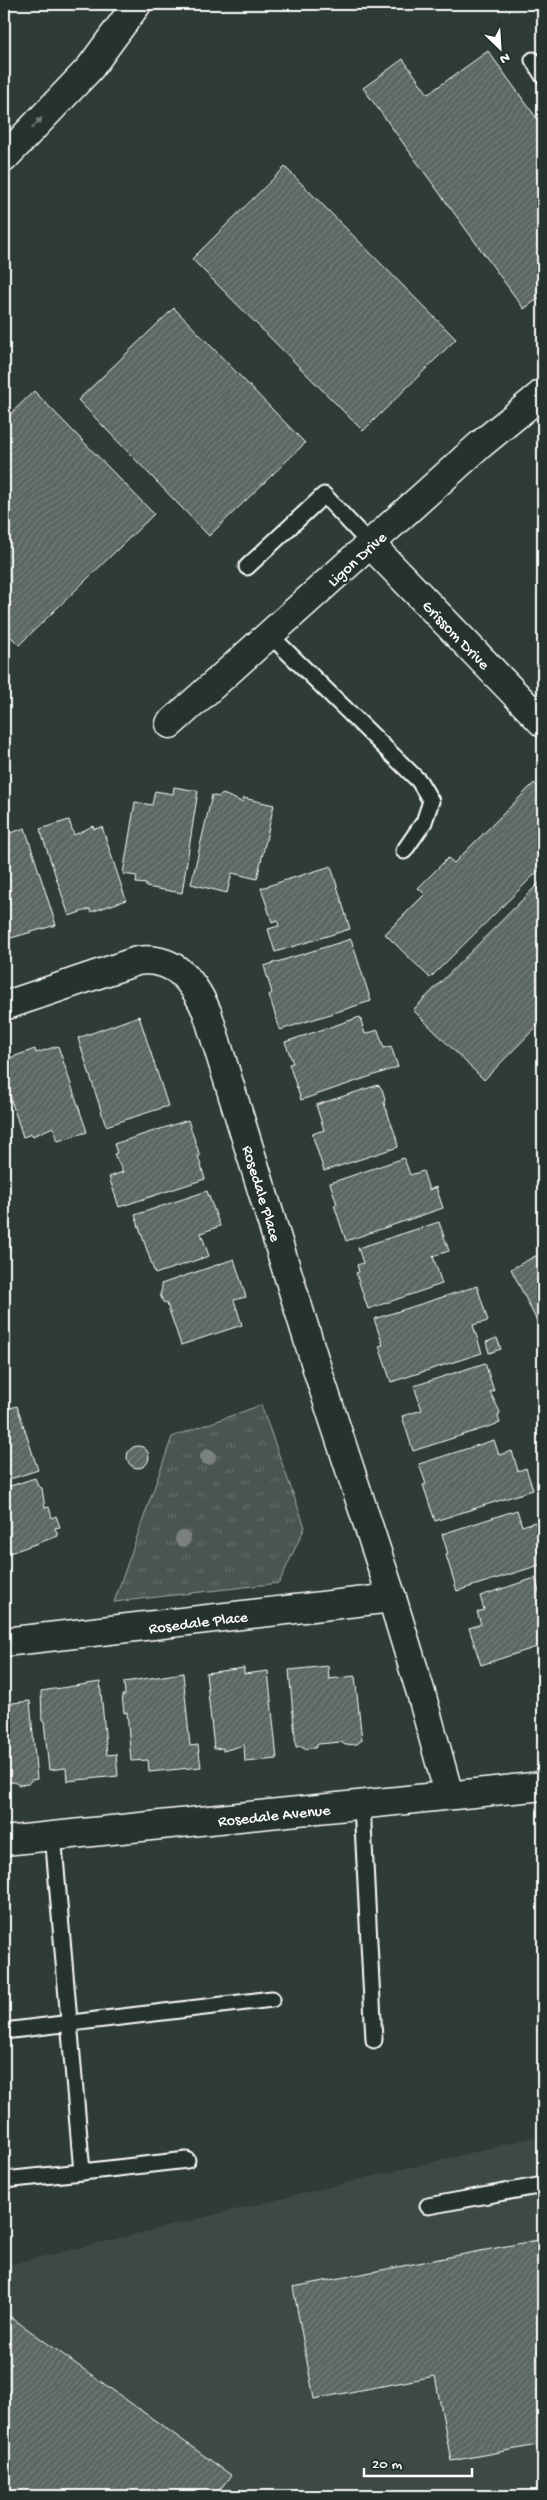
<svg xmlns="http://www.w3.org/2000/svg" width="547" height="2500" font-family="'Gochi Hand',sans-serif">
<defs>
<pattern id="grass-tufts" width="24" height="20" patternUnits="userSpaceOnUse" patternTransform="scale(1.25)"><rect width="24" height="20" fill="#4a544f"/><path d="M3 7l-1-3M5 7V3M7 7l1-3M15 17l-1-3M17 17v-4M19 17l1-3" fill="none" stroke="#656e69"/></pattern>
<pattern id="building-hatch" width="6" height="6" patternUnits="userSpaceOnUse" patternTransform="scale(1.25)"><rect width="6" height="6" fill="#5b6661"/><path d="M-1 1l2-2M0 6l6-6M5 7l2-2" fill="none" stroke="#747d79"/></pattern>
</defs>
<rect width="100%" height="100%" fill="#2f3b35"/>
<filter id="ink" filterUnits="userSpaceOnUse"><feTurbulence type="fractalNoise" baseFrequency=".02" numOctaves="2"/><feDisplacementMap in="SourceGraphic" scale="10" xChannelSelector="R" yChannelSelector="G"/><feConvolveMatrix kernelMatrix="1 2 1 2 8 2 1 2 1" color-interpolation-filters="sRGB"/></filter>
<g filter="url(#ink)">
<polygon fill="#3c4842" points="543,2135 543,2496 4,2496 4,2266"/>
<polygon fill="url(#grass-tufts)" stroke="#a4aaa7" points="261,1405 305,1527 279,1583 114,1602 172,1437"/>
<g fill="url(#building-hatch)" stroke="#fff">
<polygon points="488,51 543,127 543,295 524,309 363,88 403,59 428,94"/>
<polygon points="285,167 456,339 363,431 192,259"/>
<polygon points="174,308 305,443 209,536 78,400"/>
<polygon points="34,391 154,514 19,645 4,630 4,420"/>
<polygon points="534,783 543,792 543,850 539,855 543,859 543,866 430,978 385,934 425,894 418,888 448,858 454,863"/>
<polygon points="174,787 198,791 182,893 146,887 146,884 136,883 137,876 123,874 135,802 152,805 155,791 173,794"/>
<polygon points="223,794 242,802 244,798 274,805 257,879 232,873 227,893 191,884 212,795 218,797"/>
<polygon points="69,820 74,835 93,826 94,829 102,827 126,900 91,912 90,909 69,916 40,829"/>
<polygon points="25,828 56,925 4,940 4,843 6,842 4,835"/>
<polygon points="331,866 350,929 275,952 268,929 279,926 277,920 272,922 261,888"/>
<polygon points="543,879 543,1020 484,1080 413,1010"/>
<polygon points="351,939 371,1001 280,1030 269,995 272,993 264,966"/>
<polygon points="139,1016 168,1106 106,1126 78,1038"/>
<polygon points="360,1017 365,1034 378,1030 384,1048 391,1046 398,1067 301,1100 289,1064 293,1063 285,1042"/>
<polygon points="58,1046 87,1132 58,1141 53,1127 33,1136 32,1134 23,1137 4,1078 4,1060 35,1049 36,1053"/>
<polygon points="378,1085 382,1089 385,1099 384,1103 396,1137 398,1147 324,1171 312,1134 324,1130 316,1105"/>
<polygon points="188,1120 200,1156 198,1156 205,1179 119,1207 109,1177 123,1172 114,1154 117,1153 114,1144"/>
<polygon points="404,1158 410,1175 423,1171 429,1190 436,1187 443,1208 346,1241 334,1205 337,1204 330,1183"/>
<polygon points="207,1191 220,1226 201,1233 209,1256 155,1274 135,1215"/>
<polygon points="439,1222 449,1251 433,1256 442,1284 368,1309 356,1273 359,1272 357,1265 363,1263 358,1248"/>
<polygon points="543,1252 543,1333 511,1269"/>
<polygon points="234,1259 246,1297 234,1300 242,1325 181,1345 167,1304 163,1302 160,1294 162,1289 161,1284"/>
<polygon points="477,1286 488,1321 473,1325 482,1353 391,1382 379,1346 383,1345 374,1319"/>
<polygon points="497,1338 501,1349 489,1353 486,1342"/>
<polygon points="485,1363 494,1391 490,1392 500,1412 498,1417 500,1423 413,1451 402,1416 422,1410 414,1386"/>
<polygon points="17,1406 38,1470 4,1481 4,1410"/>
<polygon points="494,1440 499,1455 512,1451 518,1471 526,1468 533,1490 435,1521 423,1485 426,1484 419,1464"/>
<circle cx="138" cy="1457" r="11"/>
<polygon points="35,1478 38,1486 42,1488 45,1508 49,1507 52,1518 56,1516 60,1527 55,1528 58,1536 4,1555 4,1488"/>
<polygon points="517,1510 522,1526 535,1522 541,1541 543,1540 543,1564 457,1591 446,1555 448,1554 442,1534"/>
<polygon points="535,1578 543,1604 543,1645 481,1665 469,1628 481,1624 477,1612 484,1610 480,1596"/>
<polygon points="328,1666 329,1679 355,1676 362,1740 357,1744 345,1745 341,1742 318,1744 315,1748 306,1749 302,1746 296,1747 289,1670"/>
<polygon points="244,1668 244,1674 268,1671 277,1759 245,1762 244,1745 223,1751 223,1748 214,1749 206,1673"/>
<polygon points="183,1673 190,1746 198,1745 201,1767 149,1772 148,1760 131,1761 127,1712 124,1713 122,1695 125,1695 124,1682"/>
<polygon points="100,1682 107,1755 116,1754 118,1776 67,1781 66,1768 49,1770 44,1721 42,1721 41,1691"/>
<polygon points="30,1701 37,1779 31,1780 28,1784 19,1785 15,1782 4,1783 4,1704"/>
<polygon points="543,2239 543,2444 451,2461 435,2376 314,2399 293,2287"/>
<polygon points="8,2315 231,2475 215,2496 4,2496 4,2322"/>
</g>
<g fill="none" stroke-linecap="round" stroke-linejoin="round">
<g stroke="#fff" stroke-width="19">
<g id="lane">
<polyline points="533,60 543,76"/>
<polyline points="247,567 324,495 371,545"/>
<polyline points="270,635 419,781 431,801 424,822 404,851"/>
<polyline points="362,1805 374,2040"/>
<polyline points="4,2031 272,1999"/>
<polyline points="82,2172 187,2160"/>
<polyline points="4,2180 82,2172 53,1834"/>
<polyline points="428,2206 543,2185"/>
</g>
</g>
<g stroke="#fff" stroke-width="31">
<g id="street">
<polyline points="371,545 543,723"/>
<polyline points="170,724 480,445 543,393"/>
<path d="M 4,1006 L 137,961 C 174,956 193,980 207,1012 L 319,1375 L 392,1598 L 4,1642"/>
<polyline points="392,1598 421,1693 449,1795"/>
<polyline points="4,1841 543,1786"/>
</g>
</g>
<g stroke="#fff" stroke-width="31">
<polyline id="highway" points="4,158 90,68 137,4"/>
</g>
<use href="#lane" stroke="#26332d" stroke-width="15"/>
<use href="#street" stroke="#26332d" stroke-width="28"/>
<use href="#highway" stroke="#26332d" stroke-width="28"/>
</g>
<g fill="#7a817e">
<circle cx="208" cy="1457" r="8"/>
<circle cx="183" cy="1539" r="8"/>
</g>
<defs><path id="oneway-solid" d="M-6-.8H1V-3.2L6.5 0L1 3.2V.8H-6Z" transform="scale(1.25)"/></defs>
<use fill="#727a76" href="#oneway-solid" transform="translate(37 123) rotate(-46)"/>
</g>
<g text-anchor="middle" stroke-width="4.5" stroke-linejoin="round" paint-order="stroke">
<g font-size="16" fill="#fff" stroke="#26332d">
<text transform="translate(356 558) rotate(-42)" y="6">Ligon Drive</text>
<text transform="translate(457 634) rotate(46)" y="6">Grissom Drive</text>
<text transform="translate(263 1193) rotate(73)" y="6">Rosedale Place</text>
<text transform="translate(198 1621) rotate(-7)" y="6">Rosedale Place</text>
<text transform="translate(274 1814) rotate(-6)" y="6">Rosedale Avenue</text>
</g>
</g>
<rect width="547" height="2500" fill="none" stroke="#26332d" stroke-width="20"/>
<rect x="10" y="10" width="527" height="2480" fill="none" stroke="#fff" stroke-width="2" filter="url(#ink)"/>
<g transform="translate(500 48) rotate(155)" stroke="#26332d" stroke-width="4" paint-order="stroke">
<path d="M0-4L9 19L0 12L-9 19Z" fill="#ffffff"/>
<text y="-8" font-size="14" font-weight="bold" text-anchor="middle" fill="#ffffff">N</text>
</g>
<path d="M364 2468v8h108v-8" fill="none" stroke="#ffffff" stroke-width="2.5"/>
<text x="372" y="2468" font-size="15" fill="#ffffff" stroke="#26332d" stroke-width="4" paint-order="stroke">20 m</text>
</svg>
